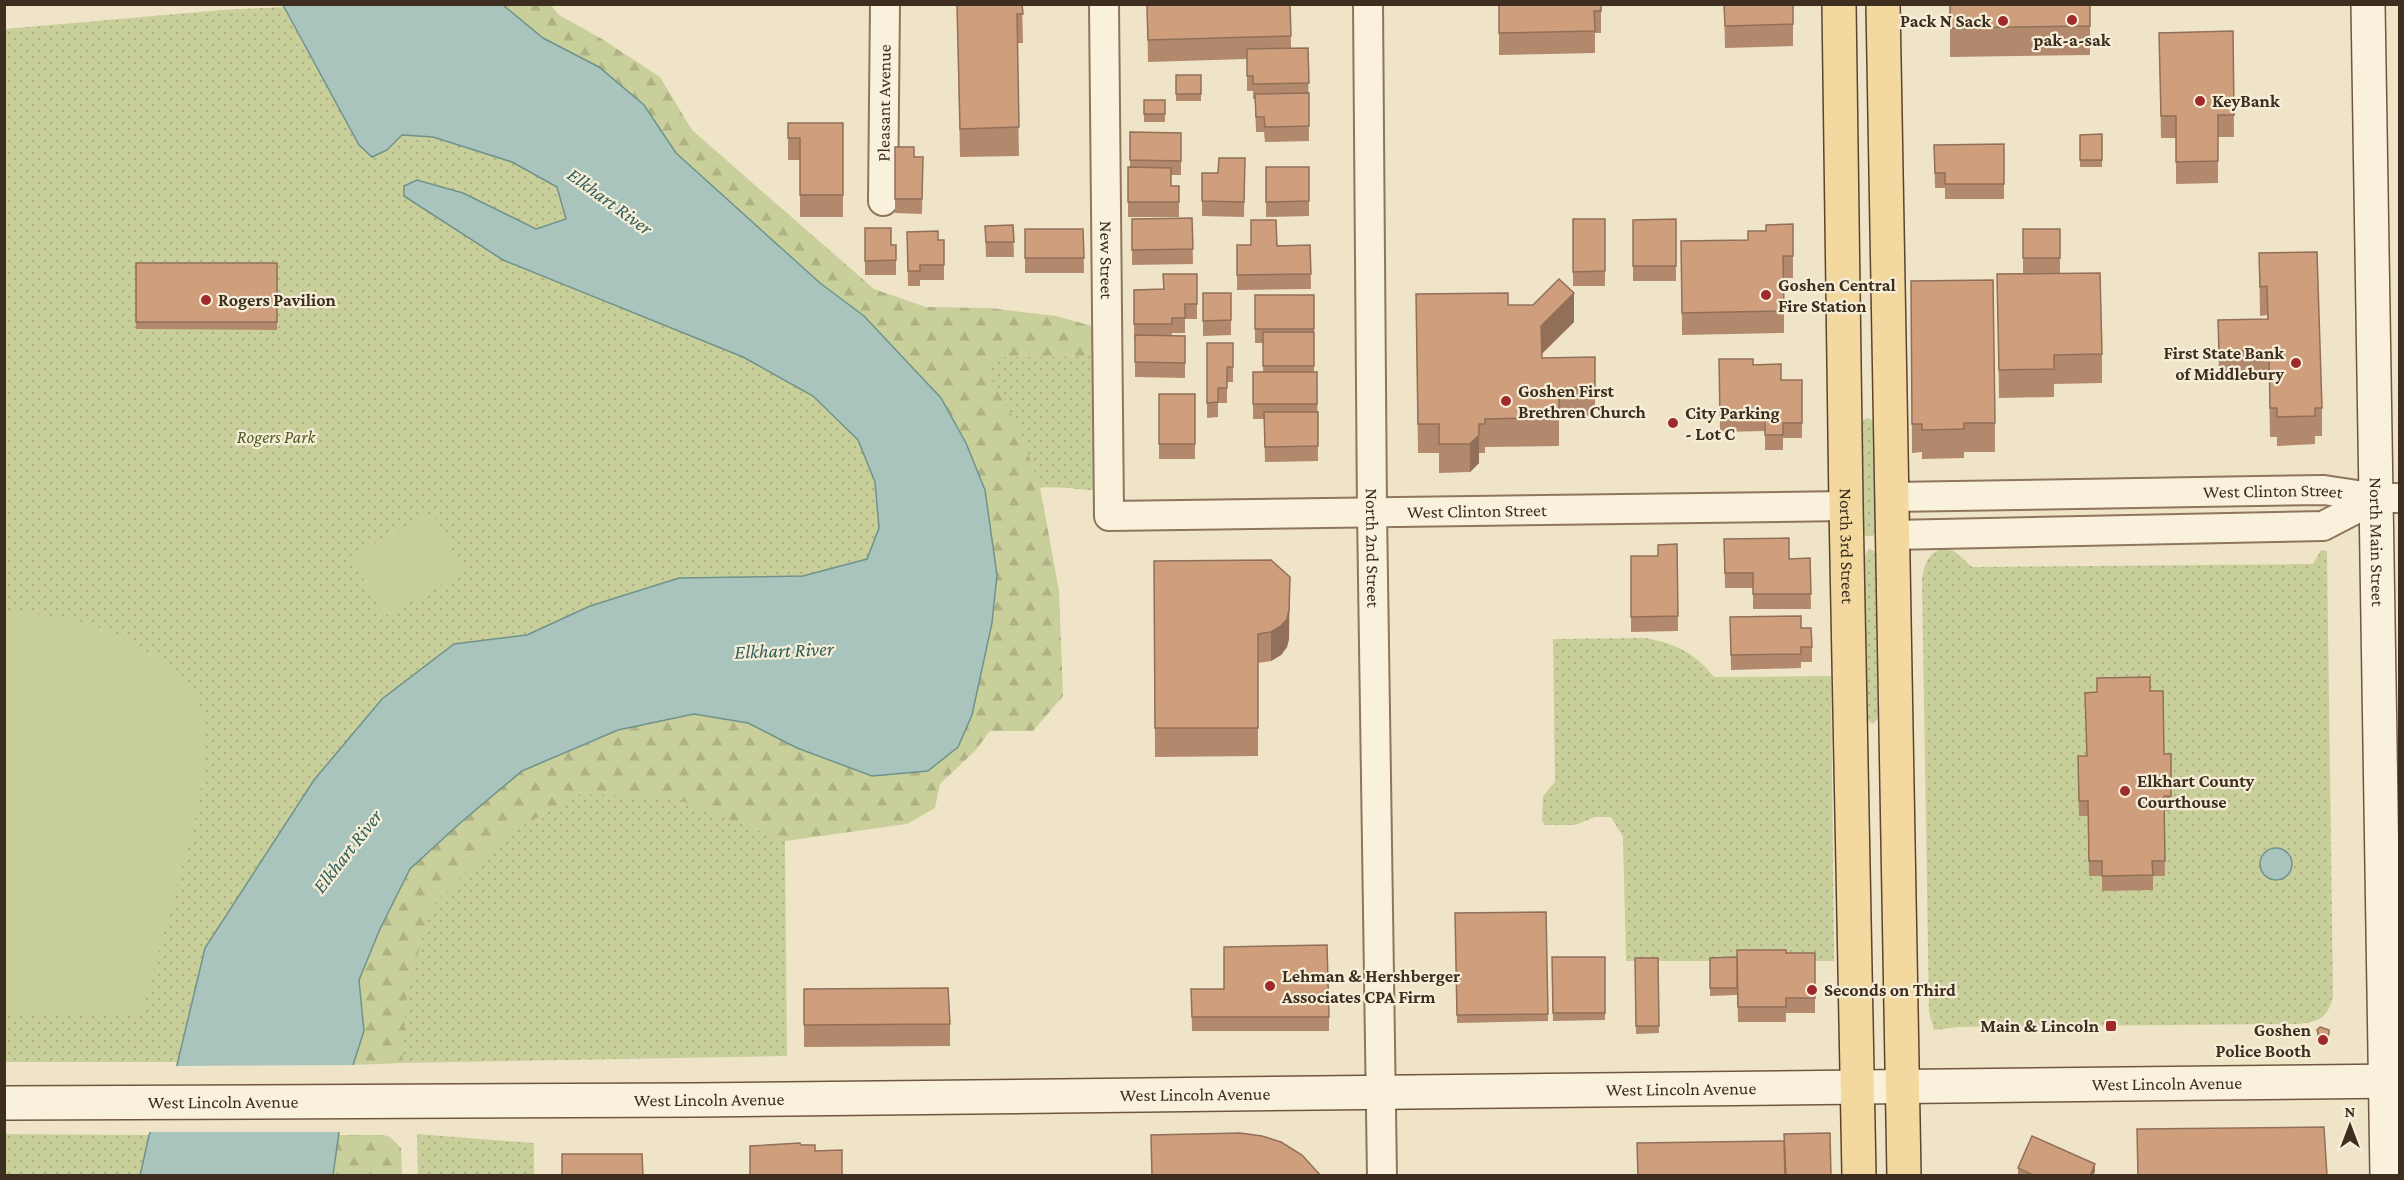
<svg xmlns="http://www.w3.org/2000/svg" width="2404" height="1180" font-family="'Crimson Pro',serif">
<defs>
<pattern id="grass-dots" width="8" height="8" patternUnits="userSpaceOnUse" patternTransform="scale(1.5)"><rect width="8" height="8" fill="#c9cf9b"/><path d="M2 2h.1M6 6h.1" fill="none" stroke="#aeb285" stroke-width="1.8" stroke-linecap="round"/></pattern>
<pattern id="forest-firs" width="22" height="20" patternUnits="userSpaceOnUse" patternTransform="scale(1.5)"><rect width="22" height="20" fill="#c9cf9b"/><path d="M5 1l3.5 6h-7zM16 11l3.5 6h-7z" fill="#aeb285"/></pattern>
</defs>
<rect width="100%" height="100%" fill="#f0e4c8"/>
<g fill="url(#grass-dots)">
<polygon points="283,7 359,145 372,157 387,150 402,135 433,137 512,162 557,187 566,219 536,229 463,193 503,260 743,357 814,396 858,440 875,482 879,528 867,559 803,576 679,578 590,606 527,635 453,644 425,667 258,869 205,948 177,1062 5,1062 5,29 222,10"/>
<path d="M 1107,356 L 1109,491 C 1085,491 1053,484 1031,489 L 905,357 Z"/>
<polygon points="1867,418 1871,419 1873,424 1875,532 1873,536 1865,536 1863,532 1861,424 1863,420"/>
<polygon points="1869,549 1874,551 1875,555 1878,718 1873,724 1866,719 1864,556"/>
<path d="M 1948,549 L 1954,551 L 1972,567 L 2313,564 L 2321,550 L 2327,551 L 2333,996 C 2328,1018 2319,1022 2298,1024 L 1959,1027 L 1934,1030 L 1929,1012 L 1922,579 C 1925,562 1929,549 1948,549 Z"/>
<path d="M 1645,638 C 1675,643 1695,653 1714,677 L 1831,676 L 1834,961 L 1626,961 L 1623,837 L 1611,817 L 1595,817 L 1575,825 L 1545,825 L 1542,821 L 1543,796 L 1555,782 L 1553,639 Z"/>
<polygon points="784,741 787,1056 402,1063 364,1031 459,824"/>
<polygon points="5,1134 149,1135 140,1175 5,1176"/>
<polygon points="417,1134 534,1143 534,1175 418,1175"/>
</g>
<g fill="url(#forest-firs)">
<polygon points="503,5 551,5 559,15 602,39 660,77 692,130 874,289 926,307 989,308 1056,316 1107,330 1107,356 996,357 989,375 1020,430 1040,487 1059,591 1063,696 1033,731 990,731 975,751 940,784 935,808 907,824 785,841 672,797 580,794 504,836 432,906 407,991 402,1063 353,1065 364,1031 359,980 380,929 410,869 459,824 522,771 618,730 694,714 748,723 797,748 872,776 941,398 864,316 820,283 676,153 644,105 599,67 543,38"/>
<polygon points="337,1135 383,1135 390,1137 401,1148 402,1175 333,1176"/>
</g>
<g fill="#c9cf9b">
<polygon points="432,513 464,573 384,616 351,556"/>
<path d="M 5,611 C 30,614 57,615 82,622 C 114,630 184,667 197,698 C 219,750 188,847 173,900 C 162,938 152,976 141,1014 L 5,1015 Z"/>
</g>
<g fill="#a9c4bc" stroke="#6f938a" stroke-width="1.5">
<polygon points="283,5 503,5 543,38 599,67 644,105 676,153 820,283 864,316 941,398 966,443 985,490 997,575 992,623 972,715 958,747 928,771 872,776 797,748 748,723 694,714 618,730 522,771 459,824 410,869 380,929 359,980 364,1031 345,1090 333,1175 140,1176 149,1135 171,1090 205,948 314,780 382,699 454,644 527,635 590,606 679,578 803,576 867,559 879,528 875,482 858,440 813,396 743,357 503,260 404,196 404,186 417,180 463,193 536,229 566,219 557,187 512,162 433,137 402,135 387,150 372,157 359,145"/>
<circle cx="2276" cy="864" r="16"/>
</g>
<polygon fill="#f0e4c8" points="356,1065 348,1090 341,1132 147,1132 169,1089 173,1066"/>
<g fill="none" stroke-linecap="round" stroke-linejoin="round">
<g stroke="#8d765c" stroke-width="32">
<g id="street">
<path id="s1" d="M 1104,4 L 1109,516 L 1846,506"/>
<path id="s2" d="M 1368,4 L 1372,512 L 1382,1176"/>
<path id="s3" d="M 883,201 L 885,4"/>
<path id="s4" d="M 1892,497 L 2324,490 L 2377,498 L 2400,498"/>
<polyline points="1892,535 2323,526 2377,498"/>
</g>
</g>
<g stroke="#6f573f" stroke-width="36">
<g id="secondary">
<path id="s5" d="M 2368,4 L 2387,1176"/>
<path id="s6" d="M 4,1103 L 696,1100 L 2400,1081"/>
</g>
</g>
<g stroke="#5b4430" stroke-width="36">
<g id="primary">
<path id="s7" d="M 1839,4 L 1846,506 L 1859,1176"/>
<polyline points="1883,4 1904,1176"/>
</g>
</g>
<use href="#street" stroke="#faf1dc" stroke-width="28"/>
<use href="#secondary" stroke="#faf1dc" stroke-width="33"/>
<use href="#primary" stroke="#f3d9a0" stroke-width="33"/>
</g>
<g fill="#b2896c">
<polygon points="957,4 1022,4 1023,43 1017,43 1019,156 960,157"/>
<polygon points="1290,4 1291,48 1308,48 1309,141 1265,142 1264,132 1256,132 1255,99 1253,99 1253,91 1247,91 1247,59 1148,62 1147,7"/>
<polygon points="1499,4 1601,4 1601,33 1595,33 1595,53 1499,55"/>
<polygon points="1724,4 1793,4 1793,46 1725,48"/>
<polygon points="1950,4 2090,4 2090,55 1950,57"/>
<polygon points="2233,31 2234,137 2218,137 2218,183 2176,184 2176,138 2161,138 2159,33"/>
<rect x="1176" y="75" width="25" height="26"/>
<rect x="1144" y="100" width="21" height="22"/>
<polygon points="788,123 843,123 843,217 800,217 800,160 788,160"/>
<polygon points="1130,132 1181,133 1181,175 1171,175 1171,186 1179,186 1179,217 1128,217 1128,167 1130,167"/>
<polygon points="2102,134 2102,167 2080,167 2080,135"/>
<polygon points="2004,144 2004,199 1945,199 1945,188 1935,188 1934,145"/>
<polygon points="895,147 914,157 923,157 922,214 895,213"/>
<polygon points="1245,158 1244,217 1202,216 1202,173 1218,173"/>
<polygon points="1266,167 1309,167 1309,216 1266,217"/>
<polygon points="1192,218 1193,264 1132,265 1132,219"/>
<rect x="1573" y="219" width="32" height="67"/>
<polygon points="1676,219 1676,281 1633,281 1633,220"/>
<polygon points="1793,224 1793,278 1784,278 1784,333 1682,335 1681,241 1748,240 1766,231"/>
<polygon points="1013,225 1014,257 986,257 985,226"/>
<polygon points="865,228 891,245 896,245 896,275 865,275"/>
<polygon points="1025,229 1083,229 1084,273 1025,273"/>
<polygon points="2023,229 2060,229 2060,273 2102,354 2102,383 2054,384 2054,397 1999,398 1997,274 2023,273"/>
<polygon points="907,232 938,240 944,240 944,280 920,280 920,286 908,286"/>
<polygon points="1237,245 1310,245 1311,289 1237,290"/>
<polygon points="2259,253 2322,408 2322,436 2315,436 2315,444 2277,446 2277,437 2270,437 2269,379 2219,380 2218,320 2267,319 2267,315 2260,316"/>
<polygon points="136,263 277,263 277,330 136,329"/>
<polygon points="1197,274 1197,319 1185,319 1185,333 1172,333 1172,336 1185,336 1185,378 1135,377 1135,339 1134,339 1134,290 1163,289"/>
<polygon points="1203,293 1231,293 1231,335 1203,336"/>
<polygon points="1416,294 1508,305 1574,322 1542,354 1542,358 1595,357 1595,416 1559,417 1559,446 1485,447 1485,453 1479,453 1479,463 1470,472 1439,473 1439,453 1418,453"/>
<polygon points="1255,295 1314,295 1314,372 1317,372 1318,461 1265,462 1264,419 1253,419 1253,372 1263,372 1263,343 1255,343"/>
<polygon points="1911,309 1995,423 1995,452 1964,452 1964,458 1922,459 1922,452 1912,453"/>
<polygon points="1207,343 1233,343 1233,382 1227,382 1227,403 1218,403 1218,417 1207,418"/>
<polygon points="1719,359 1753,365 1781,380 1802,380 1802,438 1783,438 1783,450 1765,450 1765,431 1720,432"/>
<rect x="1159" y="394" width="36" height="65"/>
<polygon points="1724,539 1789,559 1810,558 1811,609 1753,609 1753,588 1725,588"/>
<polygon points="1677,544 1678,631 1631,632 1631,556 1658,556"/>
<polygon points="1154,561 1289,639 1287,647 1281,655 1271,661 1258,663 1258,756 1155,757"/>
<polygon points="1730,617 1801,628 1812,647 1812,662 1801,662 1801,668 1731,670"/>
<polygon points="2150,691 2164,754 2171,796 2171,811 2164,811 2165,876 2153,876 2153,890 2102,891 2102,876 2089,876 2088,816 2079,816 2078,756 2086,756"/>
<polygon points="1546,912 1548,1021 1457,1023 1455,913"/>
<polygon points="1786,953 1815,953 1815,1013 1786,1013 1786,1022 1738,1022 1737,978 1737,995 1710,996 1710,958 1737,957"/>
<polygon points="1552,957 1605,957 1605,1020 1553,1021"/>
<polygon points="1635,958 1658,958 1659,1033 1636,1034"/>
<polygon points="804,989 950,1024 950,1046 804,1047"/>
<polygon points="1191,989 1329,1017 1329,1031 1192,1031"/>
<polygon points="2320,1027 2329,1042 2325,1046 2320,1046 2317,1038 2317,1030"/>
<polygon points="2018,1168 2095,1171 2093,1176 2018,1176"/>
</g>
<g fill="#916f58">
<polygon points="1574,293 1574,322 1541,354 1541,326"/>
<polygon points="1479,435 1479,463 1470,472 1470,444"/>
<polygon points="1290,577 1289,639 1287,647 1281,655 1271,661 1271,632"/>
<polygon points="2329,1034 2329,1042 2325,1046 2325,1038"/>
<polygon points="2095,1164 2095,1171 2093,1176 2090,1176"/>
</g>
<g fill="#cf9f7d" stroke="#916f58" stroke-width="1.5">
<polygon points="957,4 1022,4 1023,14 1017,14 1019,127 960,129"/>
<polygon points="1149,4 1290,4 1291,36 1148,40 1147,7"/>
<polygon points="1499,4 1601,4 1601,11 1594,11 1595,31 1499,33"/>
<polygon points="1724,4 1793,4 1793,24 1725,26"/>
<polygon points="1950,4 2090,4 2090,26 1950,28"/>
<polygon points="2233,31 2234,115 2218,115 2218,161 2176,162 2176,116 2161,116 2159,33"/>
<polygon points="1308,48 1309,83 1253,84 1253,76 1247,76 1247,49"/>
<rect x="1176" y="75" width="25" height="19"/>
<polygon points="1309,93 1309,126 1265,127 1264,117 1256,117 1255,94"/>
<rect x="1144" y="100" width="21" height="14"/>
<polygon points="788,123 843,123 843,195 800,195 800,138 788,138"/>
<polygon points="1130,132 1181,133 1181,161 1130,160"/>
<polygon points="2102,134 2102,160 2080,160 2080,135"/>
<polygon points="2004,144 2004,184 1945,184 1945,173 1935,173 1934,145"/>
<polygon points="895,147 914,147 914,157 923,157 922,199 895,199"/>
<polygon points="1219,158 1245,158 1244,202 1202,201 1202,173 1218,173"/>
<polygon points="1128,167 1171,168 1171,186 1179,186 1179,202 1128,202"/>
<polygon points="1266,167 1309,167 1309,201 1266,202"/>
<polygon points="1192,218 1193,249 1132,250 1132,219"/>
<polygon points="1573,219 1605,219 1605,271 1573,272"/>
<polygon points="1676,219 1676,266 1633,266 1633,220"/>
<polygon points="1251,220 1276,220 1277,246 1310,245 1311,274 1237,275 1237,245 1251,245"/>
<polygon points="1793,224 1793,256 1783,256 1784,311 1682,313 1681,241 1748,240 1748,231 1766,231 1766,225"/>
<polygon points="1013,225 1014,242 986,242 985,226"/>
<polygon points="865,228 891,228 891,245 896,245 896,260 865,261"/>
<polygon points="1025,229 1083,229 1084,258 1025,258"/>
<rect x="2023" y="229" width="37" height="29"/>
<polygon points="938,231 938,240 944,240 944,265 920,265 920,271 908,271 907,232"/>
<polygon points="2317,252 2322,408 2315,408 2315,416 2277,417 2277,408 2270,408 2269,350 2219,351 2218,320 2268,319 2267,286 2260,287 2259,253"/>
<rect x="136" y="263" width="141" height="59"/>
<polygon points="2100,273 2102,354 2054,355 2054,369 1999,370 1997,274"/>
<polygon points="1163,274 1197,274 1197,304 1185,304 1185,318 1172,318 1172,324 1134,324 1134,290 1164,289"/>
<polygon points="1559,279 1574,293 1541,326 1542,358 1595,357 1595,387 1559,388 1559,417 1485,419 1485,424 1479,424 1479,435 1470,444 1439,444 1439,424 1418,424 1416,294 1508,293 1508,305 1533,305"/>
<polygon points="1993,280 1995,423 1964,423 1964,429 1922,430 1922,424 1912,424 1911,281"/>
<polygon points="1203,293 1231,293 1231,320 1203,321"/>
<rect x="1255" y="295" width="59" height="34"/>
<rect x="1263" y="332" width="51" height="34"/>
<polygon points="1135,335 1185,336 1185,363 1135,362"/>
<polygon points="1207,343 1233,343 1233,367 1227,367 1227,388 1218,388 1218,402 1207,403"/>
<polygon points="1719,359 1753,359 1753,365 1781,364 1781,380 1802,380 1802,423 1783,423 1783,435 1765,435 1765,416 1720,417"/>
<rect x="1253" y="372" width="64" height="32"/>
<rect x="1159" y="394" width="36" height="50"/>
<polygon points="1264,412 1318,412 1318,446 1265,447"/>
<polygon points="1789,538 1789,559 1810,558 1811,594 1753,594 1753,573 1725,573 1724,539"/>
<polygon points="1677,544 1678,616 1631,617 1631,556 1658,556 1658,545"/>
<polygon points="1271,560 1290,577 1289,610 1287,619 1281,626 1271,632 1258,634 1258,728 1155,728 1154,561"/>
<polygon points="1801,616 1801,628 1811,628 1812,647 1801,647 1801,654 1731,655 1730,617"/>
<polygon points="2150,677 2150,691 2163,691 2164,754 2171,754 2171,796 2164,796 2165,861 2152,861 2153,875 2102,876 2102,861 2089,861 2088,801 2079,801 2078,756 2087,756 2085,693 2097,692 2097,678"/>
<polygon points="1546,912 1548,1014 1457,1015 1455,913"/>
<polygon points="1327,945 1329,1017 1192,1017 1191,989 1224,989 1224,947"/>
<polygon points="1737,950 1786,950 1786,953 1815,953 1815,998 1786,998 1786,1007 1738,1007"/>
<polygon points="1552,957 1605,957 1605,1013 1553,1013"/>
<polygon points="1737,957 1737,988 1710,988 1710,958"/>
<polygon points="1635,958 1658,958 1659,1026 1636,1026"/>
<polygon points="948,988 950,1024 804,1025 804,989"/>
<polygon points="2320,1027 2329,1030 2329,1034 2325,1038 2320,1038 2317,1030"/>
<polygon points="2324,1127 2327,1176 2138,1176 2137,1129"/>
<polygon points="1240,1133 1262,1136 1281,1142 1302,1155 1321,1176 1152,1176 1151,1135"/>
<polygon points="1830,1133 1831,1176 1786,1176 1784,1134"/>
<polygon points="2032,1136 2095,1164 2090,1176 2035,1176 2018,1168"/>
<polygon points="1784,1141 1785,1176 1638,1176 1637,1143"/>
<polygon points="800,1143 801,1145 815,1145 815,1151 842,1150 842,1176 750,1176 750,1146"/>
<polygon points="562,1154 642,1154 643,1176 562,1176"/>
</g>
<g fill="#9e2a2b" stroke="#f7eed8" stroke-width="2">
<circle cx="2072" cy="20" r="6"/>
<circle cx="2003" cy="21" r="6"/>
<circle cx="2200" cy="101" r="6"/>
<circle cx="1766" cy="295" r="6"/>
<circle cx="206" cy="300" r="6"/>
<circle cx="2296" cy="363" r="6"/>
<circle cx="1506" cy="401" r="6"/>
<circle cx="1673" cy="423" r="6"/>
<circle cx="2125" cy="791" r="6"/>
<circle cx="1270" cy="986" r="6"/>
<circle cx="1812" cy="990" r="6"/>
<rect x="2105" y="1020" width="12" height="12" rx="3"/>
<circle cx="2323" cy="1040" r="6"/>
</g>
<g text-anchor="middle" stroke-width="4.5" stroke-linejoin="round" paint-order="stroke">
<g font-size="18" font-weight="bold" fill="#3d2e20" stroke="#f7eed8" text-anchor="start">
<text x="1991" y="27" text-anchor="end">Pack N Sack</text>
<text x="2072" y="46" text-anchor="middle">pak-a-sak</text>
<text x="2212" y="107">KeyBank</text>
<text x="1778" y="291">Goshen Central<tspan x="1778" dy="21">Fire Station</tspan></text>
<text x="218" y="306">Rogers Pavilion</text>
<text x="2284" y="359" text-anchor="end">First State Bank<tspan x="2284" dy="21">of Middlebury</tspan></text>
<text x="1518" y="397">Goshen First<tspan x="1518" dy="21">Brethren Church</tspan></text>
<text x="1685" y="419">City Parking<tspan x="1685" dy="21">- Lot C</tspan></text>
<text x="2137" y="787">Elkhart County<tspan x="2137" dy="21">Courthouse</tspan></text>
<text x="1282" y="982">Lehman &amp; Hershberger<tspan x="1282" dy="21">Associates CPA Firm</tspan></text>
<text x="1824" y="996">Seconds on Third</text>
<text x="2099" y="1032" text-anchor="end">Main &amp; Lincoln</text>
<text x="2311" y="1036" text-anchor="end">Goshen<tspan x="2311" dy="21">Police Booth</tspan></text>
</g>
<g font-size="18" fill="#3d2e20" stroke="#f7eed8">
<text dy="6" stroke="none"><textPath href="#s3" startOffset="98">Pleasant Avenue</textPath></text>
<text dy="6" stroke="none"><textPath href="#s1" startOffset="256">New Street</textPath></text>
<text dy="6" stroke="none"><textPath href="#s4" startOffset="381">West Clinton Street</textPath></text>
<text dy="6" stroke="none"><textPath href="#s1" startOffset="880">West Clinton Street</textPath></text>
<text dy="6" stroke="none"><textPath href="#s5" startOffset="538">North Main Street</textPath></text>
<text dy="6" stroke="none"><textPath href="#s7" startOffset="542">North 3rd Street</textPath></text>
<text dy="6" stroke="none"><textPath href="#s2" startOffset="544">North 2nd Street</textPath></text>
<text dy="6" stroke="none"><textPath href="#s6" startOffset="2163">West Lincoln Avenue</textPath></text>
<text dy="6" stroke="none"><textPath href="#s6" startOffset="1677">West Lincoln Avenue</textPath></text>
<text dy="6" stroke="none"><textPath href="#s6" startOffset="1191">West Lincoln Avenue</textPath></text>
<text dy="6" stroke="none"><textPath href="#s6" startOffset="705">West Lincoln Avenue</textPath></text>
<text dy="6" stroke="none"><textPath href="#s6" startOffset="219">West Lincoln Avenue</textPath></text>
</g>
<g font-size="18" font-style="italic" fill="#4d5a26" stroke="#f7eed8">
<text x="276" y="443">Rogers Park</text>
</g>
<g font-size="20" font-style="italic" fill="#2f5d5a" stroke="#f7eed8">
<text transform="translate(610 201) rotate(36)" y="7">Elkhart River</text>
<text transform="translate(784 650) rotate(-2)" y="7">Elkhart River</text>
<text transform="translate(347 851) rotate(-52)" y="7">Elkhart River</text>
</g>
</g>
<rect width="2404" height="1180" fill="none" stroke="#3d2e20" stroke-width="12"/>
<g transform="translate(2350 1126)" stroke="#f7eed8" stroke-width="4.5" paint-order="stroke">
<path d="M0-4.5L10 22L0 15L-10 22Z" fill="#3d2e20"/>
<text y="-9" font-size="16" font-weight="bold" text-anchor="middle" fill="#3d2e20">N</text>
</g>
</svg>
